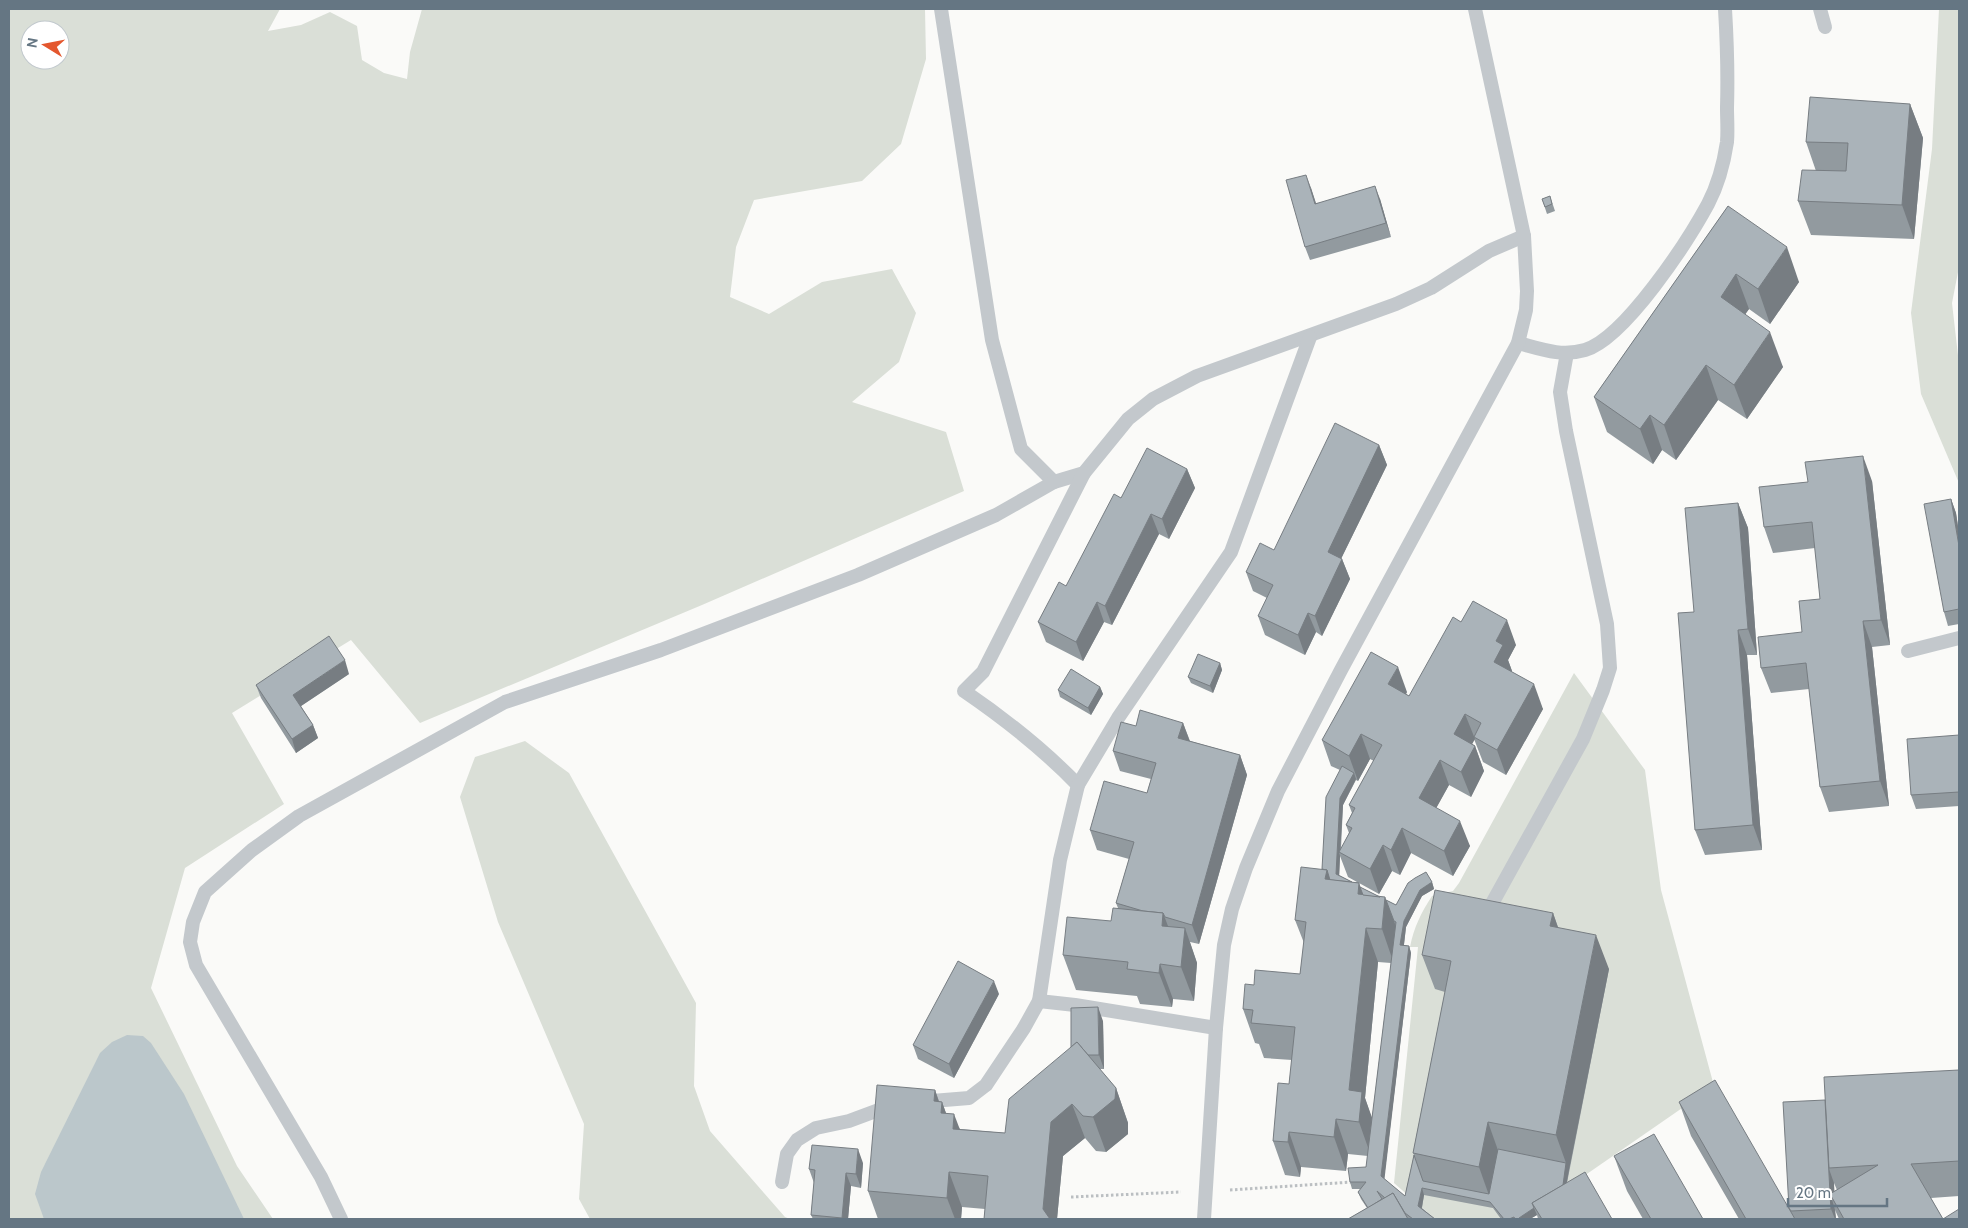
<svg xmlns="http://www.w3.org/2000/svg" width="1968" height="1228" font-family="Cabin,sans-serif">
<rect width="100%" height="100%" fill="#fafaf8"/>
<g fill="#dadfd7" fill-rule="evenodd">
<path d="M 9,9 L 280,9 L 268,31 L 301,25 L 330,12 L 357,26 L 362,60 L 384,73 L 407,79 L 410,52 L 422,9 L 925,9 L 926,59 L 901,144 L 862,181 L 754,200 L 736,247 L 730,297 L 769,314 L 822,282 L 892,269 L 916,313 L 899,362 L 852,402 L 946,432 L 964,491 L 702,605 L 420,723 L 351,640 L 232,713 L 284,804 L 185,868 L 151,988 L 237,1166 L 273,1219 L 9,1219 ZM 30,30 L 60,30 L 60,60 L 30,60 Z"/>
<polygon points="1939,9 1959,9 1959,267 1952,303 1959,364 1959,483 1921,394 1911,313 1932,149"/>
<path d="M 1574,673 L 1645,770 L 1661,890 L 1714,1086 L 1522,1219 L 1435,1219 L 1394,1183 L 1418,947 L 1410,947 C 1414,927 1421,913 1432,896 L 1453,891 L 1459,883 Z"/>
<polygon points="525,741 569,773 696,1003 694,1086 710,1131 785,1217 790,1219 590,1219 579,1199 584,1124 498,922 460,797 475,757"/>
</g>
<polygon fill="#bbc7cb" points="127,1035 143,1036 151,1043 184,1094 244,1219 44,1219 35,1194 41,1172 100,1053 112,1042"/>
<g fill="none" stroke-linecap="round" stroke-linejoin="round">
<g stroke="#bbbfc2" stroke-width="3" stroke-dasharray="2.5 2.5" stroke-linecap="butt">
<polyline points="1230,1190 1352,1182"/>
<polyline points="1071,1197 1181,1192"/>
</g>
<g stroke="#c3c8cc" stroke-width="14">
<polyline points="941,9 992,340 1021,449 1054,482 1084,473 1128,419 1153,399 1197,376 1396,304 1431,288 1489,251 1524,236"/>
<polyline points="1820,9 1825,27"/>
<path d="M 1518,343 C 1541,349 1561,357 1585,350 C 1625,338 1688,241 1708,204 C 1718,185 1724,162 1727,142 C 1728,131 1727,119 1727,108 C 1728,75 1727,42 1725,9"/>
<path d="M 1084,473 L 983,672 L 964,691 C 1005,719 1043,749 1078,785 L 1118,718 L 1231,552 L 1310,337"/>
<polyline points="1908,651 1959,638"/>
<polyline points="1489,909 1583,739 1603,690 1610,668 1607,624 1566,431 1560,392 1567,353"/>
<polyline points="1039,1001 1075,1005 1216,1028"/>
<polyline points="920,1102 969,1098 986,1085 1024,1028 1039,1001 1060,860 1078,785"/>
<polyline points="782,1182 787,1154 797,1140 816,1128 849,1121 892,1105"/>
<polyline points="341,1219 321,1177 196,965 190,942 193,922 205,892 252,850 299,816 505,702 661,650 858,575 996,515 1054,482"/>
<polyline points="1204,1219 1216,1028 1224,945 1232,909 1246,868 1278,791 1341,670 1518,343 1526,310 1527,291 1524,236 1475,9"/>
</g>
</g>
<g fill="#929a9f" fill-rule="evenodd">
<polygon points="1910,104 1923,138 1914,239 1811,235 1798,201 1816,171 1806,142"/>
<polygon points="1311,188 1316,203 1380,199 1391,237 1310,260 1305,247"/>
<polygon points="1550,196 1555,211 1547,214 1542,199"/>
<polygon points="1728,206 1799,282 1770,324 1749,309 1745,314 1783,367 1747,419 1718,400 1676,460 1662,450 1653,464 1607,432 1594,397"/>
<polygon points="1379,445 1387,465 1341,559 1342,559 1350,579 1322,636 1316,632 1305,655 1265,635 1258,616 1267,598 1253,591 1246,572 1274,550"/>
<polygon points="1187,469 1195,488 1169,539 1159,534 1112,625 1104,622 1083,661 1046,642 1038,622 1066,586 1121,498"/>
<polygon points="1872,481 1890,645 1872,647 1889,806 1829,812 1820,787 1809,689 1771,693 1761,668 1802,632 1820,599 1815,548 1773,553 1764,527"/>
<polygon points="1951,499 1956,513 1959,533 1959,624 1948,626 1944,612"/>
<polygon points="1738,503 1748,528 1757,655 1747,655 1762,850 1705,855 1695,830 1694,612"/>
<path d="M 1461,622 L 1516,645 L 1508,660 L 1512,671 L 1512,672 L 1543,709 L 1506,775 L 1483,762 L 1474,739 L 1472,744 L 1475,746 L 1484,771 L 1471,797 L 1449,785 L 1436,808 L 1470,846 L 1453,876 L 1411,853 L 1400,875 L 1392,871 L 1379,894 L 1359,883 L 1360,887 L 1380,897 L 1385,897 L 1386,900 L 1396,905 L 1432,882 L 1434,889 L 1422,896 L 1406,927 L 1404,945 L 1409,946 L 1411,953 L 1384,1179 L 1405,1196 L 1414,1155 L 1413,1153 L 1445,992 L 1435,989 L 1422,955 L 1553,913 L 1558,927 L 1609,969 L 1567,1183 L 1612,1219 L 1538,1219 L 1537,1215 L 1530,1219 L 1501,1219 L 1493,1208 L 1424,1195 L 1422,1208 L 1435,1219 L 1348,1219 L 1367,1208 L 1361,1199 L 1358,1192 L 1361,1189 L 1352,1189 L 1350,1182 L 1366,1167 L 1368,1156 L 1348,1154 L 1346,1171 L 1301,1167 L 1300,1177 L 1285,1175 L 1273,1141 L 1289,1084 L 1292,1060 L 1264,1058 L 1259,1044 L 1255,1043 L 1243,1009 L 1254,985 L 1300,974 L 1304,943 L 1295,920 L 1322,869 L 1340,770 L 1331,766 L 1322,740 L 1407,692 L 1406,694 L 1409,696 ZM 1370,759 L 1374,761 L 1349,805 L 1352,813 L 1346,825 L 1349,833 L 1341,849 L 1343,805 L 1356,780 L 1358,781 ZM 1340,856 L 1348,877 L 1357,882 L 1352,882 L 1339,875 ZM 1378,962 L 1391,963 L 1372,1119 L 1365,1098 Z"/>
<polygon points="1220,663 1222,670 1213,693 1191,683 1188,677"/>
<polygon points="349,674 301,706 313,725 318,738 296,753 261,698 256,685"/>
<polygon points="1100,687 1103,694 1091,715 1060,697 1058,690"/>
<polygon points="1183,723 1190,741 1240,755 1247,775 1199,944 1190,942 1197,963 1194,1001 1173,999 1172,1007 1140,1004 1137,996 1076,990 1063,955 1111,921 1118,908 1116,903 1129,859 1097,850 1090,830 1147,793 1151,779 1120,771 1113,751 1136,726"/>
<polygon points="1959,735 1959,806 1916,809 1911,795"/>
<polygon points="999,994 954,1078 918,1059 913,1045"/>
<polygon points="1103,1021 1104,1069 1099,1069 1116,1088 1128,1123 1128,1134 1106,1152 1096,1151 1085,1138 1063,1156 1057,1219 984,1219 985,1209 962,1207 961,1219 878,1219 868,1191 935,1090 939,1101 942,1102 946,1113 960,1129 1005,1133"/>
<path d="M 1959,1070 L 1959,1196 L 1931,1198 L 1943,1219 L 1959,1219 L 1839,1219 L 1835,1210 L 1836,1219 L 1739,1219 L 1691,1136 L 1679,1102 L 1789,1208 L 1825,1100 ZM 1834,1183 L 1837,1190 L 1834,1191 Z"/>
<polygon points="1614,1156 1703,1219 1643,1219 1627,1191"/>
<polygon points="863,1163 861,1188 851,1186 848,1219 813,1219 811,1215 814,1183 809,1169"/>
</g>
<g fill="#777d82">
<polygon points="1910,104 1923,138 1914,239 1902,205"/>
<polygon points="1306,175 1311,188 1320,217 1315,204"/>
<polygon points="1375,186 1380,199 1391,237 1386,223"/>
<polygon points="1787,247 1799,282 1770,324 1758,289"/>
<polygon points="1736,274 1749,309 1733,332 1721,297"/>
<polygon points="1770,332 1783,367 1747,419 1734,385"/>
<polygon points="1706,365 1718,400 1676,460 1664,425"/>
<polygon points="1650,415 1662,450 1653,464 1640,429"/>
<polygon points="1379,445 1387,465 1335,571 1328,552"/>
<polygon points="1863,456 1872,481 1890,645 1881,620"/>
<polygon points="1187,469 1195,488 1169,539 1162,519"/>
<polygon points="1951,499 1956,513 1959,533 1959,546"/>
<polygon points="1738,503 1748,528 1757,655 1748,629"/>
<polygon points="1151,514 1159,534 1112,625 1105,606"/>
<polygon points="1342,559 1350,579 1322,636 1315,616"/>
<polygon points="1097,602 1104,622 1083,661 1076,642"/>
<polygon points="1308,613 1316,632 1305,655 1298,635"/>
<polygon points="1507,620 1516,645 1508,660 1512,671 1503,687 1494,662 1496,641"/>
<polygon points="1863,621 1872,647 1889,806 1880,781"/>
<polygon points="1738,630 1747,655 1762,850 1753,825"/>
<polygon points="345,660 349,674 298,708 293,695"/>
<polygon points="1220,663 1222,670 1213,693 1210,686"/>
<polygon points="1398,667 1407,692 1398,709 1388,684"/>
<polygon points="1534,684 1543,709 1506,775 1497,750"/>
<polygon points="1100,687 1103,694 1091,715 1088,708"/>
<polygon points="1465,714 1475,739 1463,760 1454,734"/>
<polygon points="1183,723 1190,742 1178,738"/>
<polygon points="313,725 318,738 296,753 292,739"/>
<polygon points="1361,734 1370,759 1358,781 1349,756"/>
<polygon points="1475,746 1484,771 1471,797 1461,772"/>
<polygon points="1240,755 1247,775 1199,944 1192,925"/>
<polygon points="1440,760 1449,785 1428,823 1419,798"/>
<polygon points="1354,773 1356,779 1343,805 1340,853 1339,852 1340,856 1339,881 1336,874 1340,798"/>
<polygon points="1460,821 1470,846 1453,876 1444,851"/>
<polygon points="1402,828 1411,853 1400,875 1391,850"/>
<polygon points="1383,845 1392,871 1379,894 1370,869"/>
<polygon points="1327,870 1339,904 1325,879"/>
<polygon points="1432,882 1434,889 1422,896 1406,927 1403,952 1400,945 1404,921 1420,890"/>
<polygon points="1359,883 1372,917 1371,929 1358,894"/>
<polygon points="1385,897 1398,932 1394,964 1382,929"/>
<polygon points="1163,913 1176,947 1162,926"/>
<polygon points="1553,913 1565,948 1550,926"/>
<polygon points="1185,928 1197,963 1194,1001 1181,967"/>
<polygon points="1366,928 1378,962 1365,1098 1375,1126 1371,1156 1359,1122 1349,1090"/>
<polygon points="1596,935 1609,969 1569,1170 1564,1198 1539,1214 1566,1163 1556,1135"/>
<polygon points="1409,946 1411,953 1384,1183 1381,1176"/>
<polygon points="1160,964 1173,999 1172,1007 1159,973"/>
<polygon points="994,981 999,994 954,1078 949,1064"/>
<polygon points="1098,1007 1103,1021 1104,1069 1099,1055"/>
<polygon points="1116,1088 1128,1123 1128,1134 1106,1152 1093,1117"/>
<polygon points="935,1090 941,1108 942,1102 954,1136 934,1101"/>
<polygon points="1072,1104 1085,1138 1063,1156 1057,1219 1046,1219 1043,1209 1051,1122"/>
<polygon points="954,1114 967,1148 953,1129"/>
<polygon points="1336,1119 1348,1154 1346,1171 1334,1137"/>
<polygon points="1488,1122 1500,1156 1491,1201 1479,1167"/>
<polygon points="1289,1132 1301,1167 1300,1177 1288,1142"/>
<polygon points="858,1149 863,1163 861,1188 856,1174"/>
<polygon points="1829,1169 1834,1183 1835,1203 1830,1195"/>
<polygon points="949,1172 962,1207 961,1219 955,1219 947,1198"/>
<polygon points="846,1173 851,1186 848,1219 842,1219"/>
<polygon points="1422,1188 1424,1195 1421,1212 1418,1206"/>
<polygon points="1831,1196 1835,1210 1836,1219 1835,1219 1831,1209"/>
<polygon points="1534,1208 1537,1215 1530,1219 1519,1219 1519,1218"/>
</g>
<g fill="#aab3b9" stroke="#777d82">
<polygon points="1810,97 1910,104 1902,205 1798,201 1802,170 1846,171 1848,143 1806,142"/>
<polygon points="1306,175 1315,204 1375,186 1386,223 1305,247 1286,180"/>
<polygon points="1550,196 1552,204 1545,207 1542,199"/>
<polygon points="1728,206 1787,247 1758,289 1736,274 1721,297 1770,332 1734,385 1706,365 1664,425 1650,415 1640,429 1594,397"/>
<polygon points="1335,423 1379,445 1328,552 1342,559 1315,616 1308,613 1298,635 1258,616 1273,585 1246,572 1260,543 1274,550"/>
<polygon points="1147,448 1187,469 1162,519 1151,514 1105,606 1097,602 1076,642 1038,622 1059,582 1066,586 1114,494 1121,498"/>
<polygon points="1863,456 1881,620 1863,621 1880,781 1820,787 1806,663 1761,668 1758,637 1802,632 1799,601 1820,599 1812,522 1764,527 1759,487 1808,482 1805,462"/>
<polygon points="1951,499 1959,546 1959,609 1944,612 1924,504"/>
<polygon points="1738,503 1748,629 1738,630 1753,825 1695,830 1678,613 1694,612 1685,508"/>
<polygon points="1473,601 1507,620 1496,641 1503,645 1494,662 1534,684 1497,750 1474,737 1481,723 1465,714 1454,734 1475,746 1461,772 1440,760 1419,798 1460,821 1444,851 1402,828 1391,850 1383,845 1370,869 1339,852 1352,828 1346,825 1355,808 1349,805 1382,745 1361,734 1349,756 1322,740 1371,652 1398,667 1388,684 1409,696 1453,617 1461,622"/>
<polygon points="329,636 345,660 293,695 313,725 292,739 256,685"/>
<polygon points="1198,654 1220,663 1210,686 1188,677"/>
<polygon points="1071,669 1100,687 1088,708 1058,690"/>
<polygon points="1140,710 1183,723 1178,738 1240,755 1192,925 1165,917 1163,913 1143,911 1116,903 1134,842 1090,830 1104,781 1147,793 1156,763 1113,751 1121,722 1136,726"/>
<polygon points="1959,735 1959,792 1911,795 1907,739"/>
<polygon points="1342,766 1354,773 1340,798 1336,874 1352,882 1330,880 1327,870 1322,869 1326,797"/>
<polygon points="1301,867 1327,870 1325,879 1359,883 1358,894 1385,897 1382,929 1366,928 1349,1090 1362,1092 1359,1122 1336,1119 1334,1137 1289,1132 1288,1142 1273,1141 1278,1083 1289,1084 1295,1027 1251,1023 1253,1010 1243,1009 1245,984 1254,985 1255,970 1300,974 1306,922 1295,920"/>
<polygon points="1426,872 1432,882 1420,890 1404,921 1400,945 1409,946 1381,1176 1405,1196 1414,1155 1423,1181 1489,1194 1498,1149 1566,1163 1563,1185 1532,1203 1534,1208 1519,1218 1520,1219 1515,1219 1514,1217 1509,1219 1504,1219 1490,1202 1422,1188 1418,1206 1435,1219 1413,1219 1405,1213 1393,1193 1385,1198 1377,1191 1382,1199 1368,1208 1358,1192 1366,1182 1350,1182 1348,1168 1366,1167 1396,922 1394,921 1386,900 1396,905 1408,883 1415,878"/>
<polygon points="1360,887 1380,897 1363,895"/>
<polygon points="1435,890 1553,913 1550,926 1596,935 1556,1135 1488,1122 1479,1167 1413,1153 1451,961 1422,955"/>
<polygon points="1113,908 1163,913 1162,926 1185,928 1181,967 1160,964 1159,973 1127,969 1128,962 1063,955 1067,917 1111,921"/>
<polygon points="958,961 994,981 949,1064 913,1045"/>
<polygon points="1098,1007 1099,1055 1088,1055 1077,1042 1071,1047 1071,1008"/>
<polygon points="1077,1042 1116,1088 1115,1099 1093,1117 1083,1116 1072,1104 1051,1122 1043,1209 1050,1219 984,1219 988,1176 949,1172 947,1198 868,1191 877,1085 935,1090 934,1101 942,1102 941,1113 954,1114 953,1129 1005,1133 1009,1099"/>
<polygon points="1959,1070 1959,1161 1911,1164 1943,1219 1959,1209 1959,1219 1844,1219 1830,1194 1878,1165 1829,1168 1824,1077"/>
<polygon points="1715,1080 1795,1219 1746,1219 1679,1102"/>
<polygon points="1825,1100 1830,1193 1830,1195 1831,1209 1791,1211 1789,1208 1783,1102"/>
<polygon points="1654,1134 1703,1219 1651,1219 1614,1156"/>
<polygon points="812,1145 858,1149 856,1174 846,1173 842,1218 811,1215 815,1170 809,1169"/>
<polygon points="1585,1172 1612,1219 1542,1219 1532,1203"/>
<polygon points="1393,1193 1408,1219 1348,1219"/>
</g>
<rect width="1968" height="1228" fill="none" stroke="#657683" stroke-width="20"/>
<g transform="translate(45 45) rotate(280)"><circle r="24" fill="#ffffff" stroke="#c1c8cd"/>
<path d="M0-4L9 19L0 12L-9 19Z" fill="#e4572e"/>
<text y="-8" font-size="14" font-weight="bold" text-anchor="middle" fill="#657683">N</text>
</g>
<path d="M1788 1198v8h99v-8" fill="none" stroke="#657683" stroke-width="2.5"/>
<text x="1796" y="1198" font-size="15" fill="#657683" stroke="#ffffff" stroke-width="4" paint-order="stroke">20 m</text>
</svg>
